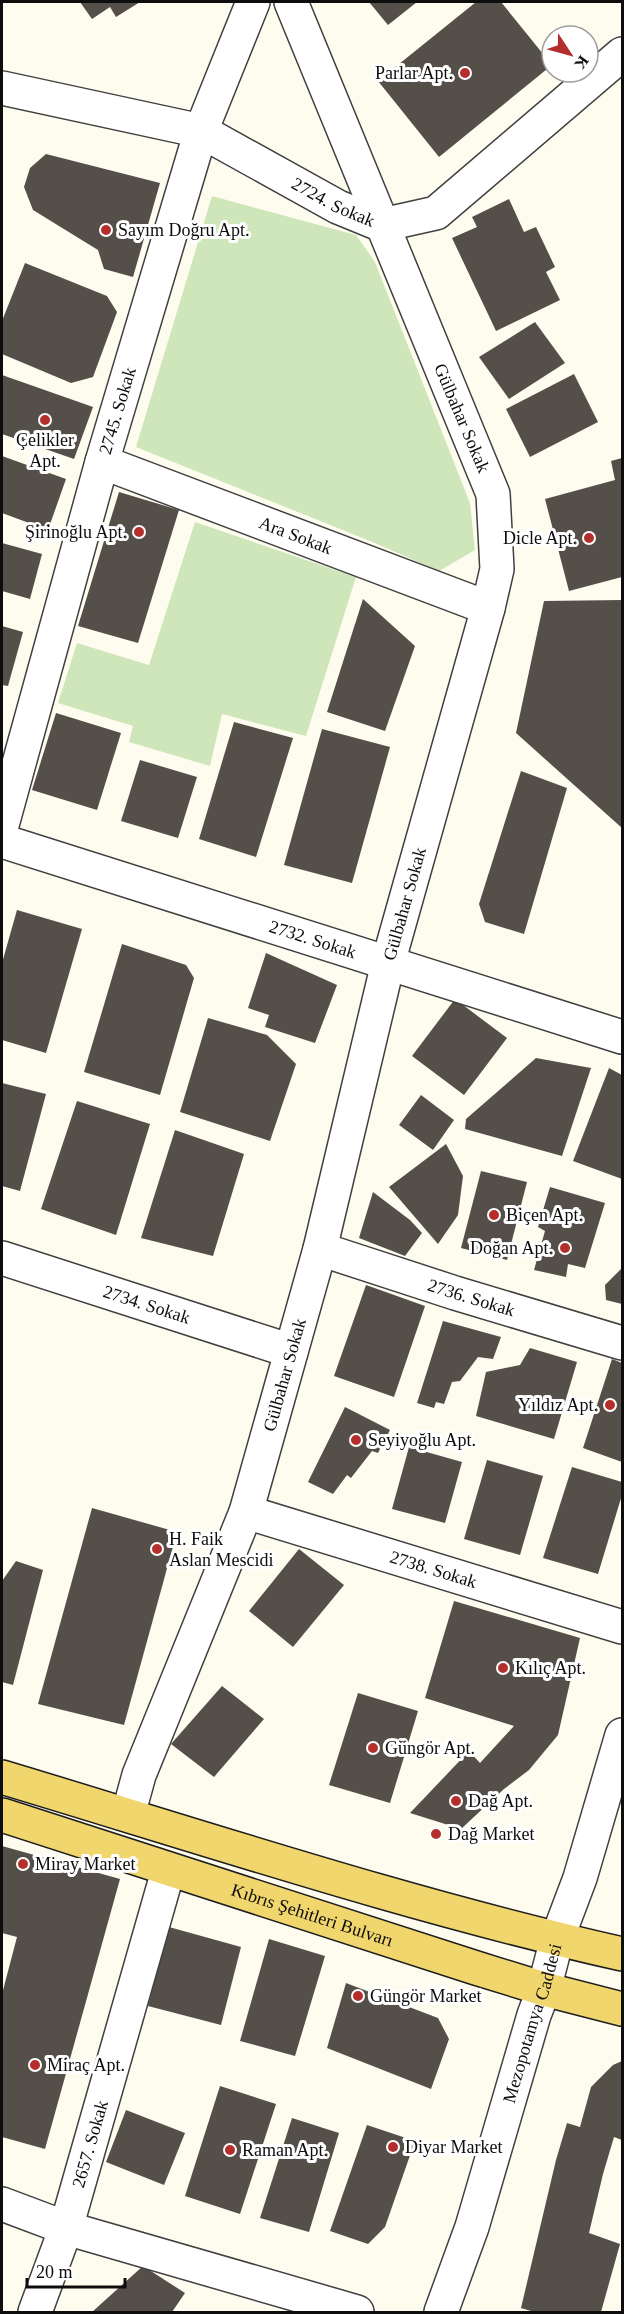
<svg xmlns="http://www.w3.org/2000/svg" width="624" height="2314" font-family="'Times New Roman',serif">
<rect width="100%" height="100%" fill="#fefcef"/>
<g fill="#cfe6ba">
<polygon points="212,196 356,235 375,262 470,503 475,550 439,571 370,541 136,447"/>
<polygon points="195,522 356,577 306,736 222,714 210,766 129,742 133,726 58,703 77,643 149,665"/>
</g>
<g fill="#554f4a">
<polygon points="80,2 140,2 116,17 110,7 92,19"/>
<polygon points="369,2 417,2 388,25"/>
<polygon points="476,2 501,2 552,65 439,157 378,81"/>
<polygon points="46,154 160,183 133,277 104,269 98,250 33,210 24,187 30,168"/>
<polygon points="509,199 524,232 536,227 555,267 546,272 560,300 496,331 452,238 477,227 472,217"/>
<polygon points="25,263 107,296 117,312 93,377 71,383 2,354 2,321"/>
<polygon points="535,322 565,363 509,399 479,357"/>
<polygon points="574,374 598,422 530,457 506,409"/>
<polygon points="2,375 93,407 74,459 2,434"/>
<polygon points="2,456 66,479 48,530 2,513"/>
<polygon points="622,458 622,577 569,591 545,499 615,480 611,461"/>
<polygon points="119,492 179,510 138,643 78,626"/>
<polygon points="2,543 42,554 30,599 2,591"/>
<polygon points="363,599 415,646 385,731 327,712"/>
<polygon points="622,600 622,828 516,733 544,601"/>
<polygon points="2,626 23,632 8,686 2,685"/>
<polygon points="56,713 121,733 97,810 32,790"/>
<polygon points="234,722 293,738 256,857 199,839"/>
<polygon points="322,729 390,747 352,883 284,865"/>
<polygon points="140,760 197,777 178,838 121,821"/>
<polygon points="521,771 567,788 524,934 485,922 479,904"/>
<polygon points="17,910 82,929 46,1053 2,1040 2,963"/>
<polygon points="122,944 186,965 194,978 160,1095 84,1072"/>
<polygon points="266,953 337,985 315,1043 265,1027 269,1015 248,1008"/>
<polygon points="455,999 507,1038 464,1095 412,1056"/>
<polygon points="208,1018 267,1035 296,1064 270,1141 180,1112"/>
<polygon points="536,1058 591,1068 562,1156 465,1129 466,1119"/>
<polygon points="609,1068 622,1075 622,1179 573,1161"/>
<polygon points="2,1083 46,1094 20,1191 2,1186"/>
<polygon points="421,1095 454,1120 433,1150 399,1125"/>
<polygon points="77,1101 150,1124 116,1235 41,1209"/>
<polygon points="175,1130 244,1154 213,1256 141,1238"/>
<polygon points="446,1144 463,1176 458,1215 438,1244 389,1187"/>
<polygon points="481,1171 527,1182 507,1260 461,1248"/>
<polygon points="550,1187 605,1203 585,1268 568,1264 566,1277 534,1270 545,1231 538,1227"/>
<polygon points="373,1192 410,1220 422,1233 405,1256 359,1238"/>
<polygon points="622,1268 622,1304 606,1300 605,1285"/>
<polygon points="366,1285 425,1306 394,1397 334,1376"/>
<polygon points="443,1321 501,1337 493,1359 478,1357 460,1381 452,1382 444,1404 436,1402 434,1408 417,1403"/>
<polygon points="530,1348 577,1362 554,1439 476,1416 486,1372 520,1365"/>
<polygon points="612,1359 622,1363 622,1462 583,1448"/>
<polygon points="345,1407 390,1430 378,1453 372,1451 351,1478 347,1475 333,1494 308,1482"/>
<polygon points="409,1447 462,1462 445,1523 392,1509"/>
<polygon points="487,1460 543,1476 520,1555 464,1539"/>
<polygon points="572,1467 622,1482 622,1495 598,1574 543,1558"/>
<polygon points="92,1508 177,1532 124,1725 38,1704"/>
<polygon points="299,1549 344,1585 293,1647 249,1611"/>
<polygon points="16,1561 43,1570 13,1685 2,1682 2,1581"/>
<polygon points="454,1601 580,1638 558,1735 529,1770 504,1789 461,1829 410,1813 469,1751 480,1763 514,1726 425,1698"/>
<polygon points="222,1686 264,1719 214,1777 171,1744"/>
<polygon points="358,1693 418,1711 390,1803 329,1785"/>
<polygon points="2,1846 120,1879 45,2149 2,2137 2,1994 17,1937 2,1933"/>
<polygon points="169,1927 241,1947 221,2025 148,2006"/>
<polygon points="269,1939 325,1956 295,2056 240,2041"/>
<polygon points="346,1983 438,2018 449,2039 431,2089 327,2048"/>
<polygon points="622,2061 622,2140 614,2137 603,2174 589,2233 620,2244 601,2312 534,2312 521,2308 556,2160 567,2123 580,2127 591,2087 613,2065"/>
<polygon points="220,2086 276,2104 240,2214 185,2196"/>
<polygon points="126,2110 185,2133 164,2185 106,2162"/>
<polygon points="292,2118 339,2133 309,2232 260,2218"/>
<polygon points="367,2125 415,2141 385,2227 368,2244 330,2231"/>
<polygon points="143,2266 185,2293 172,2312 92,2312"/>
</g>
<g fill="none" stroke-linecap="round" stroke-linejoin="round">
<g stroke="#404040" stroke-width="36">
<g id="minor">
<path id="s1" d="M 2,88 L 201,131 L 338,207 L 382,225 L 436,213 L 622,54"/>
<path id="s2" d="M 102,462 L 488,608"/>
<path id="s3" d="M 2,825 L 102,462 L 201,131 L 253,2"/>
<path id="s4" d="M 2,841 L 622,1037"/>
<path id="s5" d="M 320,1249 L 455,1293 L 622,1343"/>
<path id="s6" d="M 2,1258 L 291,1351"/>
<path id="s7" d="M 246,1512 L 622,1627"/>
<path id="s8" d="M 128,1815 L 139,1775 L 246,1512 L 320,1249 L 388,963 L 488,608 L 497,569 L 493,494 L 291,2"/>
<polyline points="2,2204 66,2228 357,2312"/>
<path id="s9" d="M 35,2312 L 66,2228 L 164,1885 L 170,1870"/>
<path id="s10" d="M 441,2312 L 472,2227 L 534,2015 L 544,1989 L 557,1939 L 580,1878 L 622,1735"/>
</g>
</g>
<g stroke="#1e1e1e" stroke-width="36">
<g id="major">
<path d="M 2,1777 C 208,1839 413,1907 622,1954"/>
<path id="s11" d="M 2,1815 L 476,1968 L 544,1989 L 622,2009"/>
</g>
</g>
<use href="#minor" stroke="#fff" stroke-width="33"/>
<use href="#major" stroke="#f0d66d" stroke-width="33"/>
</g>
<g fill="#b52e2e" stroke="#fff" stroke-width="2">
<circle cx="465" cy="73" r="6"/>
<circle cx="106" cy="230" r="6"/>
<circle cx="45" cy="420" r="6"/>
<circle cx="139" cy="532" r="6"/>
<circle cx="589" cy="538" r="6"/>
<circle cx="494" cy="1215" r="6"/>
<circle cx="565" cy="1248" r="6"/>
<circle cx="610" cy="1405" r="6"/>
<circle cx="356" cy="1440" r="6"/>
<circle cx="157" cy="1549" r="6"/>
<circle cx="503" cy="1668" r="6"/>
<circle cx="373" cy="1748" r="6"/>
<circle cx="456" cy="1801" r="6"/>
<circle cx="436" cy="1834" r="6"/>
<circle cx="23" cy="1864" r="6"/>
<circle cx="358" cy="1996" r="6"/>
<circle cx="35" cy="2065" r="6"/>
<circle cx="393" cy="2147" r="6"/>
<circle cx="230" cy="2150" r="6"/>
</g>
<g text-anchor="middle" stroke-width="6" stroke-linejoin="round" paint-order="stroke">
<g font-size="18" fill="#0d0d0d" stroke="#fff" text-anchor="start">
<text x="453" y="79" text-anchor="end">Parlar Apt.</text>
<text x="118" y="236">Sayım Doğru Apt.</text>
<text x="45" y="446" text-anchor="middle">Çelikler<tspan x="45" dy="21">Apt.</tspan></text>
<text x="127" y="538" text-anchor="end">Şirinoğlu Apt.</text>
<text x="577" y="544" text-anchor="end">Dicle Apt.</text>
<text x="506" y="1221">Biçen Apt.</text>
<text x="553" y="1254" text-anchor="end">Doğan Apt.</text>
<text x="598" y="1411" text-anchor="end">Yıldız Apt.</text>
<text x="368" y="1446">Seyiyoğlu Apt.</text>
<text x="169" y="1545">H. Faik<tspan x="169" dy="21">Aslan Mescidi</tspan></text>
<text x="515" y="1674">Kılıç Apt.</text>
<text x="385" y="1754">Güngör Apt.</text>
<text x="468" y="1807">Dağ Apt.</text>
<text x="448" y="1840">Dağ Market</text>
<text x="35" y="1870">Miray Market</text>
<text x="370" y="2002">Güngör Market</text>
<text x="47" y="2071">Miraç Apt.</text>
<text x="405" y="2153">Diyar Market</text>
<text x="242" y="2156">Raman Apt.</text>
</g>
<g font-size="18" fill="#0d0d0d" stroke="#fff">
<text dy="6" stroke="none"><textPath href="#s1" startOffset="354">2724. Sokak</textPath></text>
<text dy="6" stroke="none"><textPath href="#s3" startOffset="430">2745. Sokak</textPath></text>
<text transform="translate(462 418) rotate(67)" y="6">Gülbahar Sokak</text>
<text dy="6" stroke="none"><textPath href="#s2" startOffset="207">Ara Sokak</textPath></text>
<text dy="6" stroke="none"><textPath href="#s8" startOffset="954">Gülbahar Sokak</textPath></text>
<text dy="6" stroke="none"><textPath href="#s4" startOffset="326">2732. Sokak</textPath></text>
<text dy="6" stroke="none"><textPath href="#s5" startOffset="159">2736. Sokak</textPath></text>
<text dy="6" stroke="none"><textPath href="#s6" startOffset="152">2734. Sokak</textPath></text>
<text dy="6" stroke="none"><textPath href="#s8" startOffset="468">Gülbahar Sokak</textPath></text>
<text dy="6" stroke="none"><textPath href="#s7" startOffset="196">2738. Sokak</textPath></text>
<text dy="6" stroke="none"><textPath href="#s11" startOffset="326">Kıbrıs Şehitleri Bulvarı</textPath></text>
<text dy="6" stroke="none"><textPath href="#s10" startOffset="303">Mezopotamya Caddesi</textPath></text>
<text dy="6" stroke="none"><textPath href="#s9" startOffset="177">2657. Sokak</textPath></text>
</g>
</g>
<rect width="624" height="2314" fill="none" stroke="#0d0d0d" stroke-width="6"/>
<g transform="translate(570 54) rotate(126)"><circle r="28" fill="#ffffff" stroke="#9e9e9e" stroke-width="1.5"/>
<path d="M0-4.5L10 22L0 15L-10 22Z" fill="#b52e2e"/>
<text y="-9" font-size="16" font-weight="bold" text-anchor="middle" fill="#0d0d0d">K</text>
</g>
<path d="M27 2278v9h98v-9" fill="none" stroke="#0d0d0d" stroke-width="3"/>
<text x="36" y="2278" font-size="18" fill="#0d0d0d" stroke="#ffffff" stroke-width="4.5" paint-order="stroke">20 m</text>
</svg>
